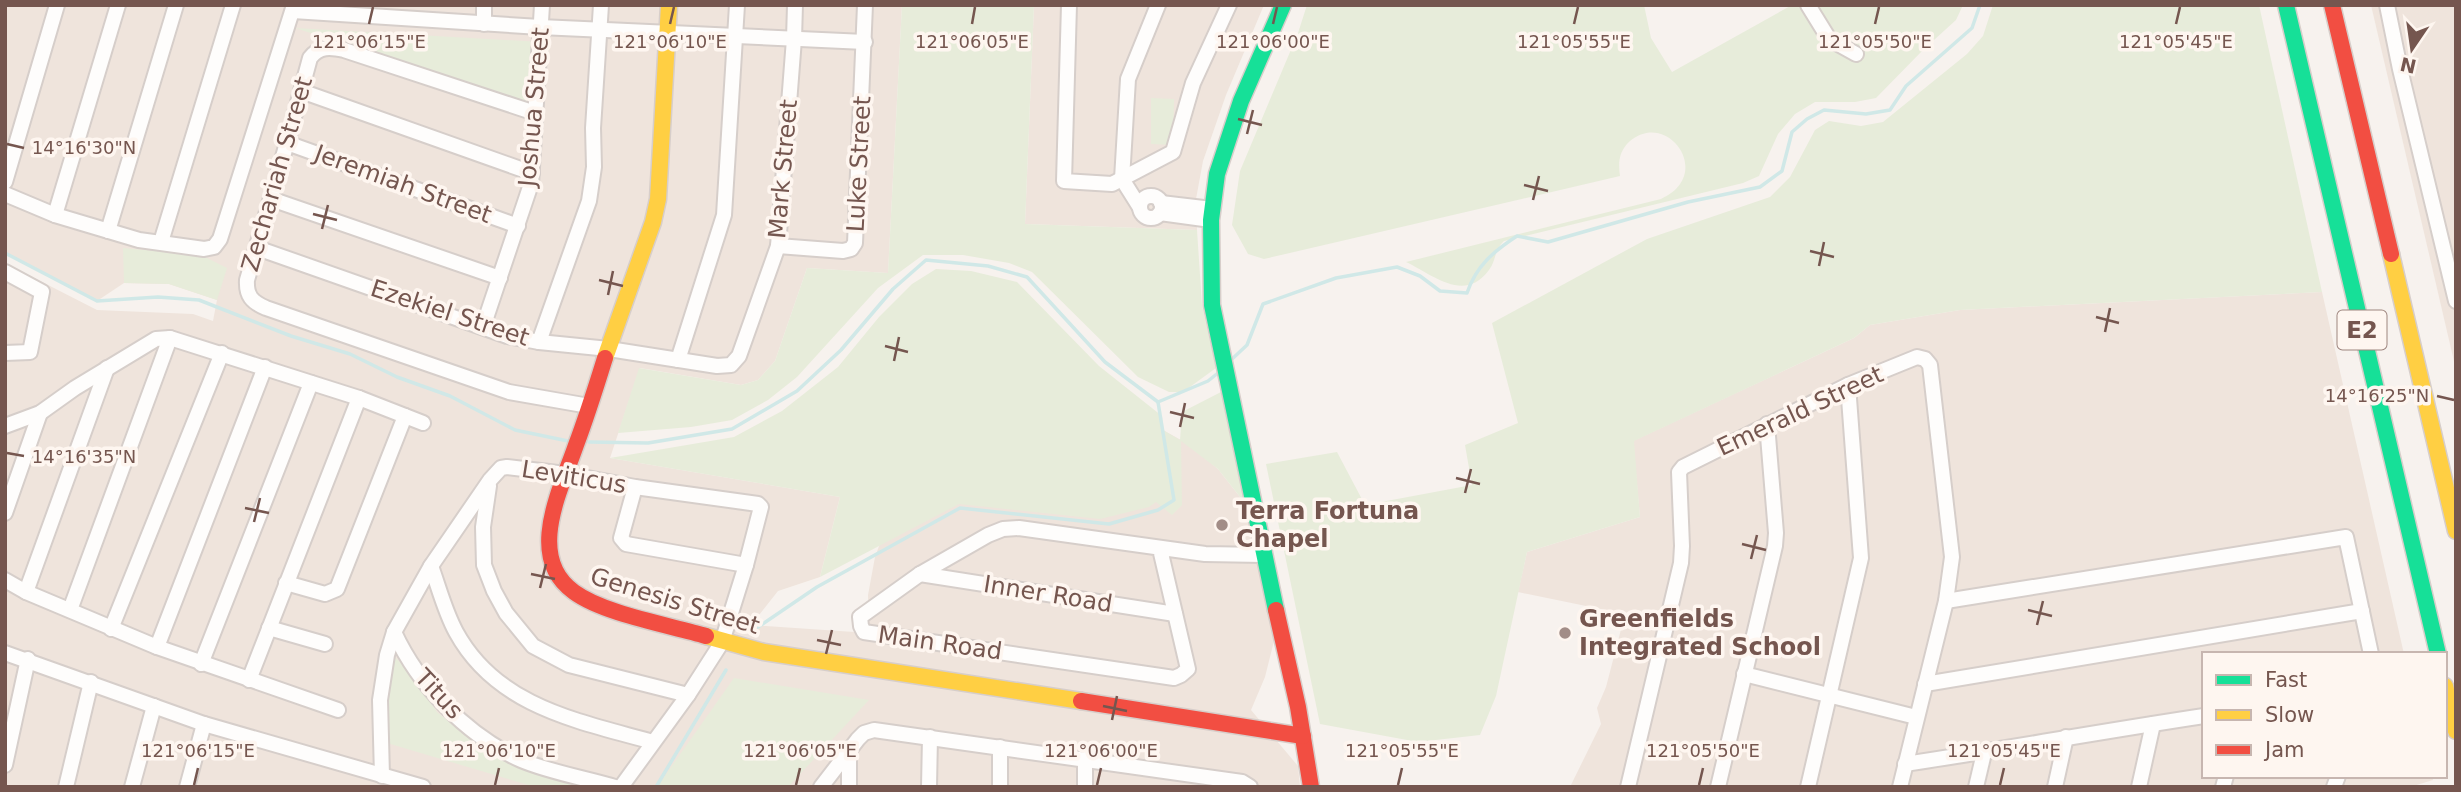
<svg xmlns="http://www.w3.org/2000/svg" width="2461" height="792" font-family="'DejaVu Sans',sans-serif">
<rect width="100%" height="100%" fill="#f7f2ee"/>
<g fill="#efe4dc">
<polygon points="5,5 902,5 888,273 807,268 775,361 758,380 741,385 640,368 610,458 840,497 820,577 778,591 751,625 869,633 868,595 875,557 888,522 1154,425 1188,444 1218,469 1244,502 1274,641 1265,677 1251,710 1298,766 1300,787 5,787 5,263 97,310 193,314 213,321 217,300 169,284 124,283 97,301 5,254"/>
<polygon points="1034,5 1264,5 1226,95 1203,161 1196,199 1197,230 1025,224"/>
<polygon points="2371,5 2456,5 2456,370"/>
<polygon points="2322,292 2404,654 2204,654 2204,776 2432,776 2433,780 2410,787 1570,787 1601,724 1597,708 1606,687 1625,614 1518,592 1527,552 1640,517 1633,441 1854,338 1870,325 1960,310"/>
</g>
<g fill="#e7ecda">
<polygon points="902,5 1034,5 1025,224 1197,230 1202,305 1216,368 1183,392 1169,392 1138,377 1032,272 1009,263 963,255 923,255 878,288 797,377 768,400 732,420 691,427 618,433 639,368 741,385 758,380 775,361 807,268 888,273"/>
<path d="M 1307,5 L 1644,5 L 1651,38 L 1672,72 L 1792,5 L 1963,5 L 1956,20 L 1923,50 L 1876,98 L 1855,102 L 1815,102 L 1795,114 L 1778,134 L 1759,176 L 1743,183 L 1504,241 C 1493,252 1497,259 1489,270 C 1464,304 1432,274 1406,262 L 1661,199 C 1715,175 1668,109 1630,141 C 1619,151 1618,162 1620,176 L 1264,259 L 1248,254 L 1232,225 L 1240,171 L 1298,33 Z"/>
<polygon points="1993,5 2259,5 2322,292 1960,310 1870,325 1854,338 1634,441 1640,517 1527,552 1496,696 1480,735 1418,742 1320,724 1266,464 1337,452 1365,505 1472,485 1465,445 1518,423 1492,323 1647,239 1770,197 1790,177 1815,130 1829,121 1861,126 1883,122 1967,54 1983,36"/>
<polygon points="295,28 541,42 537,106"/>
<polygon points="1151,98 1174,99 1173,145 1151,144"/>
<polygon points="123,248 201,255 227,268 217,300 169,284 124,283"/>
<polygon points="936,269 971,271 1017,282 1099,366 1162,416 1163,430 1180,440 1182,412 1221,392 1244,502 1218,469 1181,441 1182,505 1172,515 1156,502 1149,507 1100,519 959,504 820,577 840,497 610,458 734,437 782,411 838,367 879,317 912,284"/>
<polygon points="395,657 416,680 437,712 467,736 521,764 593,787 535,787 387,743 387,697"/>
<polygon points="734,678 869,700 788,787 657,787"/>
</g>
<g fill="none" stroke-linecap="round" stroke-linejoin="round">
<g stroke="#d0e8e7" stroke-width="3.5">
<polyline points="5,253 97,301 158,297 199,300 291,336 350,354 397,377 450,396 515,430 568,441"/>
<path d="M 1231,360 L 1247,345 L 1263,304 L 1336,278 L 1397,267 L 1420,276 L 1440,291 L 1467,293 C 1476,266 1494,251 1517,236 L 1548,242 L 1688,202 L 1760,187 L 1782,171 L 1792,132 L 1807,119 L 1824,110 L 1866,114 L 1890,110 L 1906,86 L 1972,28 L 1980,5"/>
<polyline points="589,442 648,443 732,429 797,391 841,350 893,289 926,260 988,266 1027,277 1105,362 1158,402 1208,381 1218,373"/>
<polyline points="758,627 817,587 960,508 1109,524 1158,510 1174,500 1158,402"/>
<polyline points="656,787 726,670"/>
</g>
<g stroke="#d6ceca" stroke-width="18">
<g id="street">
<polyline points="1069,5 1064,181 1112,184 1173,152 1193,83 1229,5"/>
<polyline points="1808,5 1829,39 1856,54"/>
<polyline points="2387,5 2400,69 2456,301"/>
<polyline points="293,11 540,27 865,42"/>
<polyline points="484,24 484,5"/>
<polyline points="301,91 532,173"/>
<path d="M 535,113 L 344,50 C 330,47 319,46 310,58 L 287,143 L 247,280 C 246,296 252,302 266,308 L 509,392 L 589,406"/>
<polyline points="287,143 518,226"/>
<polyline points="5,182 57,5"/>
<polyline points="5,194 55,215 139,240 204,249 214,247 220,239 294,5"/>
<circle cx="1151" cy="207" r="11"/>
<polyline points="271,199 500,278"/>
<polyline points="1161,203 1212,209"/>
<polyline points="1139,206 1122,179 1128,79 1158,5"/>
<polyline points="1160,213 1211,220"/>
<polyline points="55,215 118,5"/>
<polyline points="108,231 176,5"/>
<polyline points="161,242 233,5"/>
<polyline points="778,246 843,251 851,249 855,243 865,5"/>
<polyline points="257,248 507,336 539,342 609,349 717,366 731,365 739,356 778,246 794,39 795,5"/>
<polyline points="5,272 42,292 30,352 5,353"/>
<polyline points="483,327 531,184 542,5"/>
<polyline points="539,342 589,201 594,167 593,128 601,5"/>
<polyline points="678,360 724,215 737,5"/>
<polyline points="5,426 40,413 75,388 156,339 170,338 359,398 423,423"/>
<polyline points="489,486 483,527 484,565 494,591 506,613 533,646 569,665 688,695"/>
<polyline points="635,487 621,538 626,544 746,565"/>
<polyline points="5,513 40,413"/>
<polyline points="1160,549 1188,669 1181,675 1174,678 864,632 861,626 860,617 920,574 988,535 1003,529 1019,528 1205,554 1263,555"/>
<path d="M 431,566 C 439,588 445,612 456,632 C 497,707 578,721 653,742"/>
<polyline points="920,574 1175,614"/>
<polyline points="5,580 26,592 157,647 338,710"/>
<polyline points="286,583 325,594 337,589 405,416"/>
<polyline points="26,592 107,368"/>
<polyline points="1946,601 2346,537 2371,654"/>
<polyline points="70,610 170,338"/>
<polyline points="269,628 325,644"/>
<polyline points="111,629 222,353"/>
<path d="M 394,632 C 419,686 466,735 521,760 C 549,772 585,778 615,787"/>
<polyline points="157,647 265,367"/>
<polyline points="5,653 204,724 423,787"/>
<polyline points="201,664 311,383"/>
<polyline points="1744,674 1916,717"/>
<polyline points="249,680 359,398"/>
<polyline points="1925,684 2362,611"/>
<path d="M 1905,764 C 2005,749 2104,731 2204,716"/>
<polyline points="5,765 28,659"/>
<polyline points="382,776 380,700 387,655 394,632 431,566 490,480 501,468 507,467 566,474 635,487 758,504 761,507 746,565 722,642 688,695 621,787"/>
<polyline points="66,787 91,682"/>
<polyline points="132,787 154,706"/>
<polyline points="187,787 204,724"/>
<polyline points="821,787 858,739 864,733 874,730 1242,782 1250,787"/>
<polyline points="849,787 849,751"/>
<polyline points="929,787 930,737"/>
<polyline points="1000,787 1000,747"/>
<polyline points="1085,787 1085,759"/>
<polyline points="1628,787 1681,563 1682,546 1679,472 1683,467 1848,385 1917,357 1925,359 1930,365 1952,557 1946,601 1900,787"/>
<polyline points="1718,787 1775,546 1776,533 1767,424"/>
<polyline points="1808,787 1861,558 1848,385"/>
<polyline points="1976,787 1984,753"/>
<polyline points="2055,787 2066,737"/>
<polyline points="2139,787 2153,724"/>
<polyline points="2223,787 2226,776"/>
<polyline points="2334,787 2338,776"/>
</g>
</g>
<g stroke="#d7ceca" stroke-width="19">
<g id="fast">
<polyline points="2286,5 2438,654"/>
<polyline points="1276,610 1212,305 1211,220 1217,174 1241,101 1283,5"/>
</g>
</g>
<g stroke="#d7ceca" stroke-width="19">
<g id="slow">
<polyline points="2391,254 2456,531"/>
<polyline points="605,358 653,222 658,199 669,5"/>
<polyline points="706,636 764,652 1081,701"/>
<polyline points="2445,686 2456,731"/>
</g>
</g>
<g stroke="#d7ceca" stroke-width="19">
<g id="jam">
<polyline points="2332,5 2391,254"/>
<path d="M 605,358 C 596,387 587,416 576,445 C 561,489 525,557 574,592 C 604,614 669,625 706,636"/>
<polyline points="1276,610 1298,707 1311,787"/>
<polyline points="1081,701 1303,736"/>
</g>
</g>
<use href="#street" stroke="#fefdfc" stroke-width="14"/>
<use href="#fast" stroke="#16e098" stroke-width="16"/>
<use href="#slow" stroke="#ffcf43" stroke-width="16"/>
<use href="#jam" stroke="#f24e42" stroke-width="16"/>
</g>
<path fill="none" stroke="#75564f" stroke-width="2.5" d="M 369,24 L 373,7M 670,24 L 674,7M 972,24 L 975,7M 1273,24 L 1277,7M 1574,24 L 1578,7M 1875,24 L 1879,7M 2176,24 L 2180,7M 1238,119 L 1262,125M 1247,134 L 1253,110M 7,144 L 24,148M 1524,185 L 1548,191M 1533,200 L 1539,176M 313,214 L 337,220M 322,229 L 328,205M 1810,251 L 1834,257M 1819,266 L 1824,242M 599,280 L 623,286M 608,295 L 613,271M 2096,317 L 2119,323M 2105,332 L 2110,308M 885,346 L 908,352M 894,361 L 899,337M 2437,396 L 2454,400M 1170,412 L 1194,418M 1180,427 L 1185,403M 7,453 L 24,456M 1456,478 L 1480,484M 1465,493 L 1471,469M 245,508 L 269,513M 254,522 L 260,498M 1742,544 L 1766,550M 1751,559 L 1757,535M 531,574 L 555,579M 540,588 L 546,564M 2028,610 L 2052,616M 2037,625 L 2043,601M 817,640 L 841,645M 826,654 L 832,630M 1103,706 L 1127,711M 1112,720 L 1117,696M 194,785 L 198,768M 495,785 L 499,768M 796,785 L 800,768M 1097,785 L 1101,768M 1398,785 L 1402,768M 1699,785 L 1703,768M 2000,785 L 2004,768"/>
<g fill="#a28d87" stroke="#fef6f0" stroke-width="2.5">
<circle cx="1222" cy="525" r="7"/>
<circle cx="1565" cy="633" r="7"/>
</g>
<g text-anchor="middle" stroke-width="7" stroke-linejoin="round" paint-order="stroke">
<rect fill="#fef6f0" stroke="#9e867f" stroke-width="2" x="2337.5" y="310.5" width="49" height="39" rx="5"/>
<g font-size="23" font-weight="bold" fill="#75564f">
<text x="2362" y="338">E2</text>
</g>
<g font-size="24" fill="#75564f" stroke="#fef6f0">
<text transform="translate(534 107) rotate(-85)" y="8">Joshua Street</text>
<text transform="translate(859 164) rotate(-87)" y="8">Luke Street</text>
<text transform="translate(783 169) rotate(-85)" y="8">Mark Street</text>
<text transform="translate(277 174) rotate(-74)" y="8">Zechariah Street</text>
<text transform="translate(403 184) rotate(20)" y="8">Jeremiah Street</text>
<text transform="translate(450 313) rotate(18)" y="8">Ezekiel Street</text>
<text transform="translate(1800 411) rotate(-25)" y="8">Emerald Street</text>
<text transform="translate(574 477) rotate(9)" y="8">Leviticus</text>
<text transform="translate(1048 594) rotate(9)" y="8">Inner Road</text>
<text transform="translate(675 601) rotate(17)" y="8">Genesis Street</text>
<text transform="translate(940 643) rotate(8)" y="8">Main Road</text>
<text transform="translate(439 694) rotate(47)" y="8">Titus</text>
</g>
<g font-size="24" font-weight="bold" fill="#75564f" stroke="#fef6f0" text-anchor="start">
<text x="1236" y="519">Terra Fortuna<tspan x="1236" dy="28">Chapel</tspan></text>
<text x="1579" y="627">Greenfields<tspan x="1579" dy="28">Integrated School</tspan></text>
</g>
</g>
<g font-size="18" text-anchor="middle" fill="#75564f" stroke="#fef6f0" stroke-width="7" stroke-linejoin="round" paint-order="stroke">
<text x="369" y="48">121°06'15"E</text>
<text x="670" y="48">121°06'10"E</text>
<text x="972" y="48">121°06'05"E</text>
<text x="1273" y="48">121°06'00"E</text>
<text x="1574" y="48">121°05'55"E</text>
<text x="2176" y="48">121°05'45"E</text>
<text x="1875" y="48">121°05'50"E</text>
<text x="84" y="154">14°16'30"N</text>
<text x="2377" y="402">14°16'25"N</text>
<text x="84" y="463">14°16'35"N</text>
<text x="198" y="757">121°06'15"E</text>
<text x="499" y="757">121°06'10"E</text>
<text x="800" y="757">121°06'05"E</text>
<text x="1101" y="757">121°06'00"E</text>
<text x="1402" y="757">121°05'55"E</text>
<text x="1703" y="757">121°05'50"E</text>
<text x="2004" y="757">121°05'45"E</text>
</g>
<rect width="2461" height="792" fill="none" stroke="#75564f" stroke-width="14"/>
<rect x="2202" y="652" width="245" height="126" fill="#fef6f0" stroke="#c7b6b0" stroke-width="2"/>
<rect x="2216" y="675" width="35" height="10" fill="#16e098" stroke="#c7b6b0" stroke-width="2"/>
<text x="2265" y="687" font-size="21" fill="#75564f">Fast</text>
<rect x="2216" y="710" width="35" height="10" fill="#ffcf43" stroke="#c7b6b0" stroke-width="2"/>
<text x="2265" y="722" font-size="21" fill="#75564f">Slow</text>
<rect x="2216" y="745" width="35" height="10" fill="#f24e42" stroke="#c7b6b0" stroke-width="2"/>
<text x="2265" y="757" font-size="21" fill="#75564f">Jam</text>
<g transform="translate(2412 49) rotate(193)" stroke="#fef6f0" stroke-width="5" paint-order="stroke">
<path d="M0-5L12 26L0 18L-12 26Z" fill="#75564f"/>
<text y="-10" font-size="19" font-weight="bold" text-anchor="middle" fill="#75564f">N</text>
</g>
</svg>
